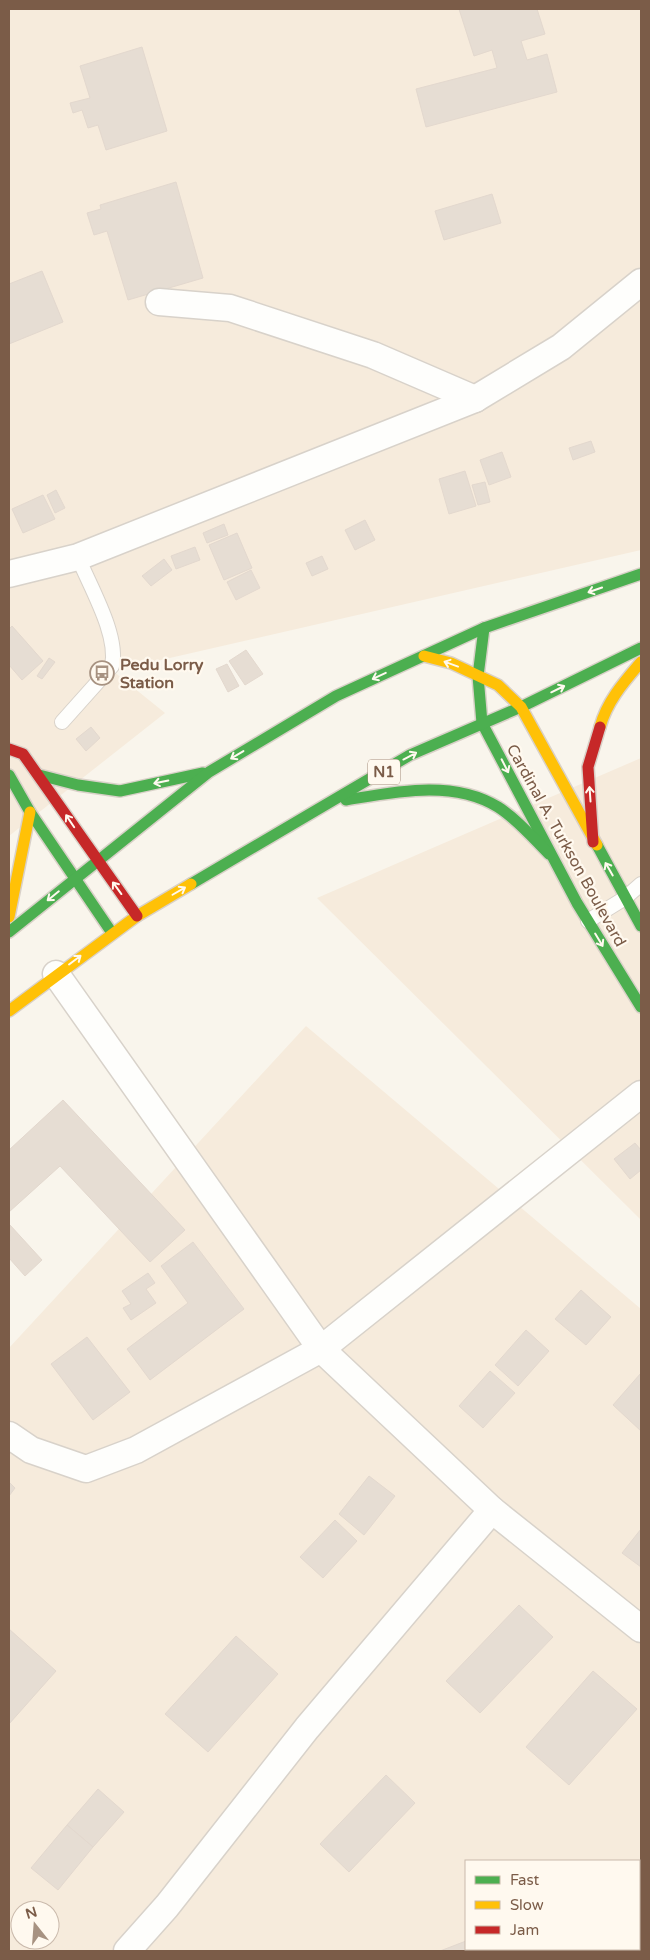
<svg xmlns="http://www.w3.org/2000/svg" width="650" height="1960" font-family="'Varela Round',sans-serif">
<rect width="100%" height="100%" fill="#f9f5ec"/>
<g fill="#f6ebdc" fill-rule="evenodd">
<polygon points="9,9 641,9 641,550 113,671 165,713 9,836"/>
<polygon points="641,758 641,1220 317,898"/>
<path d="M 306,1026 L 641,1309 L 641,1951 L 9,1951 L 9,1348 ZM 466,1861 L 639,1861 L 639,1949 L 466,1949 ZM 20,1910 L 50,1910 L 50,1940 L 20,1940 Z"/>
</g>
<g fill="#e6ddd3" stroke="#e3d8ce">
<polygon points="459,9 537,9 545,34 521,41 527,60 547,54 557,92 426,127 416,89 497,68 492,50 474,56"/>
<polygon points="142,47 167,131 106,150 98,125 88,128 82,110 73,113 70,103 90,98 80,66"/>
<polygon points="176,182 203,278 128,300 107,231 94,235 87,213 101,209 100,205"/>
<polygon points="492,194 501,223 444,240 435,211"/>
<polygon points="42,271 63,322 9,344 9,284"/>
<polygon points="591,441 595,452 573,460 569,448"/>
<polygon points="502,452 511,477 489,485 480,460"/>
<polygon points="465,471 476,506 449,514 439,479"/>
<polygon points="485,482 490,502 478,505 472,485"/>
<polygon points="56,490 65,508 55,513 47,495"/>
<polygon points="43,495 55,519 23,533 12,509"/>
<polygon points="365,520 375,540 355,550 345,530"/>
<polygon points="224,524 228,535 207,543 203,533"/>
<polygon points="237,533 252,568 224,580 209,545"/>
<polygon points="195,547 200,560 176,569 171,556"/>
<polygon points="322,556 328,569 312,576 306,563"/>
<polygon points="164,559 172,570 151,586 142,576"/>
<polygon points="251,570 260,588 236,600 227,582"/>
<polygon points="12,626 43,661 22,680 9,665 9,629"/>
<polygon points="246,650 263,674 245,685 229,661"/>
<polygon points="49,658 55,662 42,679 37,676"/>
<polygon points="227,664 239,686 228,692 216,669"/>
<polygon points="91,727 100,738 86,751 76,739"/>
<polygon points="63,1100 185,1230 150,1262 60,1166 9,1212 9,1150"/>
<polygon points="635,1143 641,1150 641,1170 630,1179 614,1159"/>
<polygon points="10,1225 42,1260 25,1276 9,1258"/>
<polygon points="193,1242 244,1309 150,1380 127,1349 188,1303 161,1266"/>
<polygon points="148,1273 155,1283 146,1289 156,1303 131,1320 123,1308 131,1304 122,1291"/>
<polygon points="581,1290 611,1317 586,1345 555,1319"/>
<polygon points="526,1330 549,1351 518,1386 495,1365"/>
<polygon points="87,1337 130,1392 93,1420 51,1364"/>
<polygon points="490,1371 515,1393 483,1428 459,1406"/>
<polygon points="641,1373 641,1431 613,1405"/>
<polygon points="369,1476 395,1496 364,1535 339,1514"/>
<polygon points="9,1482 15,1488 9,1496"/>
<polygon points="335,1520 357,1541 323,1578 300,1557"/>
<polygon points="641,1529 641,1567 622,1553"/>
<polygon points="519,1605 553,1637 480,1713 446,1681"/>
<polygon points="9,1629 56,1671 9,1724"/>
<polygon points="236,1636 278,1674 208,1752 165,1714"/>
<polygon points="593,1671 637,1709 569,1785 526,1747"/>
<polygon points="386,1775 415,1803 349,1872 320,1844"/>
<polygon points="98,1789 124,1812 93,1847 67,1825"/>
<polygon points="67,1825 93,1847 58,1890 31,1868"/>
<polygon points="641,1910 641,1933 639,1934 639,1911"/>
<polygon points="466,1941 466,1949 550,1949 551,1951 440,1951"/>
<polygon points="641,1941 641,1951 634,1951 633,1949 639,1949 639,1942"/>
<polygon points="576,1949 630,1949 630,1951 577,1951"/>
</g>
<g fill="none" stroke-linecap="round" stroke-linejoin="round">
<g stroke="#d8d2ca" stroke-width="16">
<g id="lane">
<path d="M 62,722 L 112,666 C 119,635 90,587 78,557"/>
<polyline points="588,921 625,898 641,884"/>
</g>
</g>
<g stroke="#d8d2ca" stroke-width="29">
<g id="street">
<polyline points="159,302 230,308 373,355 475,399"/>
<polyline points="9,574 78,557 475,399 561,347 641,282"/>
<polyline points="9,1435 31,1450 86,1469 136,1450 321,1349 56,974"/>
<polyline points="492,1510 641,1629"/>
<polyline points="127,1951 167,1906 307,1728 492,1510 321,1349 641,1094"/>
</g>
</g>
<g stroke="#d9d1c8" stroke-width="14">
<g id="fast">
<polyline points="484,628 478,676 482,723 577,903 641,1007"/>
<polyline points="9,775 30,812 112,933"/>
<polyline points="39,775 78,785 120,791 203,773"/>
<path d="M 346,800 C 394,792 453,779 498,807 C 517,819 533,838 549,854"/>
<polyline points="597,845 641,926"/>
<polyline points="191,884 410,755 521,707 641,648"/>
<polyline points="9,932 209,772 336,696 484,628 641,574"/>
</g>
</g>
<g stroke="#d9d1c8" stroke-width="14">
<g id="slow">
<polyline points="424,656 451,663 498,685 521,707 597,845"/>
<path d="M 600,727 C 607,701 624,682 641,662"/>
<polyline points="9,917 30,812"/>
<polyline points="9,1011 137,916 191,884"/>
</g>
</g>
<g stroke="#d9d1c8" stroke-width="14">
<g id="jam">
<polyline points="9,749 23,754 137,916"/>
<polyline points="593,842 588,767 600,727"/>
</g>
</g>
<use href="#lane" stroke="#fefefc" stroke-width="14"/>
<use href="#street" stroke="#fefefc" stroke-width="26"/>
<use href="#fast" stroke="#4caf50" stroke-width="11"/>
<use href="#slow" stroke="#ffc107" stroke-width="11"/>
<use href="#jam" stroke="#c62828" stroke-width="11"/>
</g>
<defs><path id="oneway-shaft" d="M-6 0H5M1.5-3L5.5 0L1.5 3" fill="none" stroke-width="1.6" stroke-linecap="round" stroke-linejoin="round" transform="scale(1.25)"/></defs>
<g stroke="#fff9ef">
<use href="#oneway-shaft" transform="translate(595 590) rotate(161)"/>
<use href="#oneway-shaft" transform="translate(451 664) rotate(-160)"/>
<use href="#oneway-shaft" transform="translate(379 676) rotate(155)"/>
<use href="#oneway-shaft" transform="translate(558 689) rotate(-26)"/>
<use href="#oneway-shaft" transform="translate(237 755) rotate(149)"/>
<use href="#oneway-shaft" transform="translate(410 756) rotate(-28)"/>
<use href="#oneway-shaft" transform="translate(505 766) rotate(63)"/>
<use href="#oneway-shaft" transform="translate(161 782) rotate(168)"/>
<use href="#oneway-shaft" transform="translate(590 794) rotate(-94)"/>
<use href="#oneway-shaft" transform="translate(70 821) rotate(-124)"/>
<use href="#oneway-shaft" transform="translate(609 869) rotate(-120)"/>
<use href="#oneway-shaft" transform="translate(117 888) rotate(-126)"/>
<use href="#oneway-shaft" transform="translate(179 891) rotate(-30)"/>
<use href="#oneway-shaft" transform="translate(53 896) rotate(141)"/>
<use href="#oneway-shaft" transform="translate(599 940) rotate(59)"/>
<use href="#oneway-shaft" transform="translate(75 960) rotate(-37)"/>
</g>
<defs>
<g id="bus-ring" transform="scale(1.25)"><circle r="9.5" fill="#fff9ef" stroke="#a79281" stroke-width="1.5"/><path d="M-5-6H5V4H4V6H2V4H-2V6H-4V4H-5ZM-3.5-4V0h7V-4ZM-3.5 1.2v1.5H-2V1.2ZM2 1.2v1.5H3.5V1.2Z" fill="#a79281"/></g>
</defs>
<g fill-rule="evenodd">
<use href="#bus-ring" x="102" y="673"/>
</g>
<g text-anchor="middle" stroke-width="4.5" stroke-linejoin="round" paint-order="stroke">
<rect fill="#fff9ef" stroke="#a38b7a" stroke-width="1" x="368" y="759.5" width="32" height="25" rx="4"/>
<g font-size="15" font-weight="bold" fill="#7b5c48">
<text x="384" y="777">N1</text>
</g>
<g font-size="16" font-weight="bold" fill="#7b5c48" stroke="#fff9ef" text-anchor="start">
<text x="120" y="670">Pedu Lorry<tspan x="120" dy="18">Station</tspan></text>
</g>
<g font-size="16" fill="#7b5c48" stroke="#fff9ef">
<text transform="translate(567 845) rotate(61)" y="6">Cardinal A. Turkson Boulevard</text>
</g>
</g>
<rect width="650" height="1960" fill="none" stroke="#7b5c48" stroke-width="20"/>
<rect x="465" y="1860" width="175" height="90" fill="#fff9ef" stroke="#cabaac"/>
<rect x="475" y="1876" width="25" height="8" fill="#4caf50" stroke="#cabaac"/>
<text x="510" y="1885" font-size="15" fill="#7b5c48">Fast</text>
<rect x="475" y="1901" width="25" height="8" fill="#ffc107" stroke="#cabaac"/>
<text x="510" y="1910" font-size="15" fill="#7b5c48">Slow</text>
<rect x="475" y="1926" width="25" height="8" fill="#c62828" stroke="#cabaac"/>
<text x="510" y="1935" font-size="15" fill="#7b5c48">Jam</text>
<g transform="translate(35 1925) rotate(343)"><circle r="24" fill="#fff9ef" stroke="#cabaac"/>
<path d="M0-4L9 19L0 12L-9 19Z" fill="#a79281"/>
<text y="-8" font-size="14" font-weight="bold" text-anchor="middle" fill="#7b5c48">N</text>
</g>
</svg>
